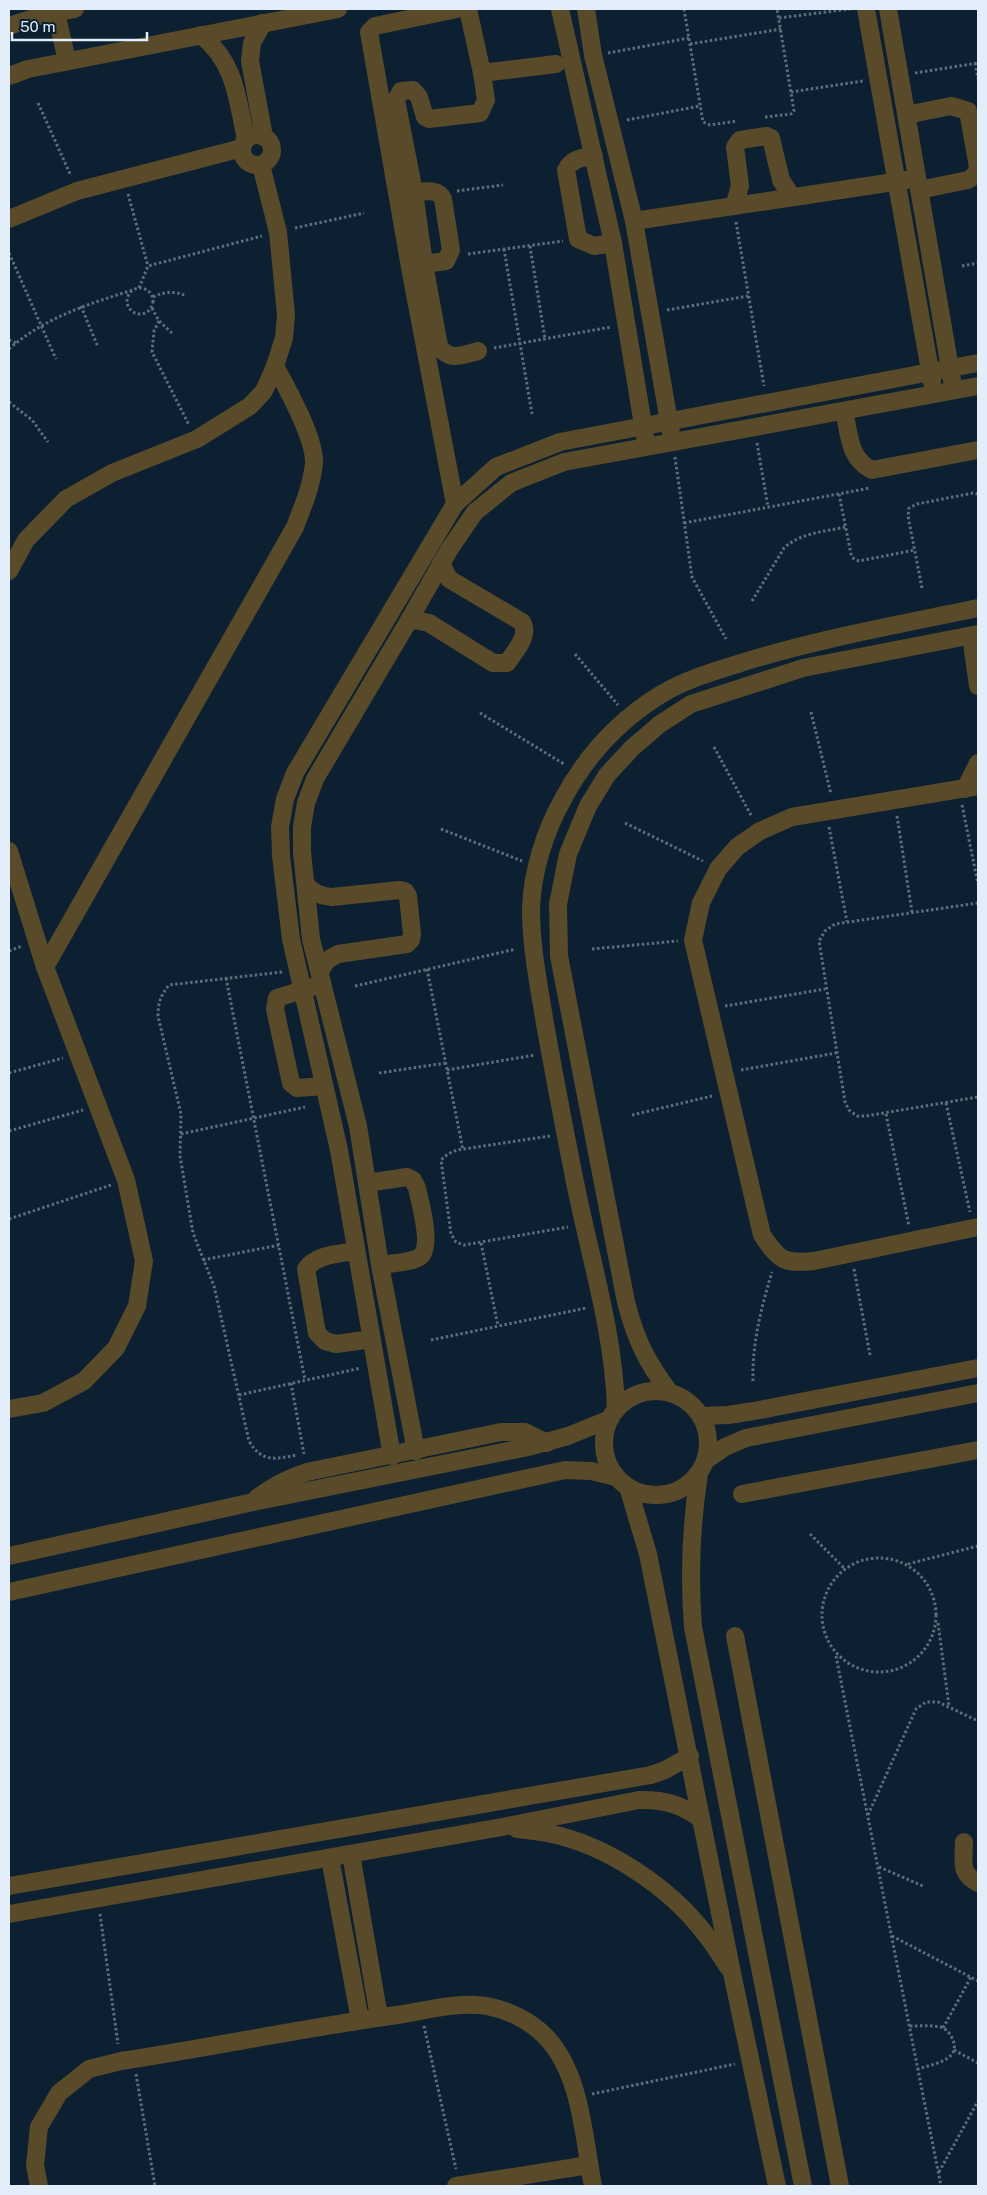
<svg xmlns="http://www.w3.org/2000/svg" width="987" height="2195" font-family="'Public Sans',sans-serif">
<rect width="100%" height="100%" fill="#0c2031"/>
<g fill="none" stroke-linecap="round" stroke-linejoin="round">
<g stroke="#5c6e7d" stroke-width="3" stroke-dasharray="2.5 2.5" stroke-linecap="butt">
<polyline points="684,9 703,122 710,125 737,121"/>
<polyline points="779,18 850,9"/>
<polyline points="690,44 781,29"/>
<polyline points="608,53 689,38"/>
<polyline points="975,63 978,79"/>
<polyline points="915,73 978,63"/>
<polyline points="791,92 863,81"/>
<polyline points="38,103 71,176"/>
<polyline points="765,117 791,114 794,111 777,9"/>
<polyline points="627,120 700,106"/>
<polyline points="457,191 503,185"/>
<polyline points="128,194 148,266"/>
<polyline points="736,222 764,386"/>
<polyline points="295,228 364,213"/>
<polyline points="530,246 545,339"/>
<polyline points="504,249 532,414"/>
<polyline points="9,253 56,359"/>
<polyline points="468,254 563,241"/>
<polyline points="962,266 978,263"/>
<circle cx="140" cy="301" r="13"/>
<polyline points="139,288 148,266 262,236"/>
<path d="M 153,297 C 166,291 174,291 187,296"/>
<polyline points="81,306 98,347"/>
<polyline points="152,308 159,321 172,333"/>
<polyline points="667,310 748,296"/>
<polyline points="159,321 154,331 152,352 189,425"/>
<polyline points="9,340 16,343"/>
<polyline points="494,348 611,327"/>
<path d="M 9,349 C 44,318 88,304 133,290"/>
<polyline points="9,402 32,420 48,442"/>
<polyline points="757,443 768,507"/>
<polyline points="675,457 692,577 726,639"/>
<polyline points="839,494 851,554 854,559 859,561 915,550"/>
<polyline points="684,523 870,488"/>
<polyline points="922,588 908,516 909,508 917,504 973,493 978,494"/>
<path d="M 752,601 L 784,548 C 800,533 823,532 845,527"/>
<polyline points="575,654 618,705"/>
<polyline points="811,712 831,794"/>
<polyline points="480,713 564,764"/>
<polyline points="714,747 752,817"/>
<polyline points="962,805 978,884"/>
<polyline points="897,816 912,912"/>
<polyline points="625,823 703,861"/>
<polyline points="829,827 847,922"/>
<polyline points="441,829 522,861"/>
<polyline points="978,903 835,924 825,931 819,941 845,1102 849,1110 857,1116 866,1116 978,1097"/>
<polyline points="592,949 678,941"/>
<polyline points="9,951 22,946"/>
<polyline points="427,969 463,1150"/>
<path d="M 282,972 L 169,985 C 161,995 158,1002 158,1016 L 181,1114 L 180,1156 L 193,1233 L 214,1286 L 249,1441 C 262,1463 275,1459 297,1455"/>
<polyline points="226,978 305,1380"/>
<polyline points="355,986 516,949"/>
<polyline points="725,1006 825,989"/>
<polyline points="447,1070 535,1055"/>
<polyline points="741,1070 836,1053"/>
<polyline points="9,1073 63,1058"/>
<polyline points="379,1073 446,1063"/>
<polyline points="946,1103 970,1212"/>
<polyline points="886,1114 909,1226"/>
<polyline points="632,1115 712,1096"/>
<polyline points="9,1131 83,1110"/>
<polyline points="181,1134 305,1107"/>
<polyline points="550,1136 457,1150 448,1154 441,1160 451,1234 456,1242 464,1245 568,1227"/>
<polyline points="9,1219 111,1185"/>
<polyline points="481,1243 498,1326"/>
<polyline points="203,1260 279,1245"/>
<polyline points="854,1269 870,1355"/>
<polyline points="431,1340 586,1308"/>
<path d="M 753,1381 C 752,1344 761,1308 772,1272"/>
<polyline points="291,1383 304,1454"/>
<polyline points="239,1395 361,1368"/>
<polyline points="810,1534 844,1568"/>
<circle cx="879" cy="1615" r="57"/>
<polyline points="908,1564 978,1546"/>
<polyline points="938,1623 949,1706"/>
<polyline points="836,1656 941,2186"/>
<polyline points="868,1815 916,1709 926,1702 938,1702 978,1721"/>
<polyline points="879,1867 923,1886"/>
<polyline points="100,1914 118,2044"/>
<polyline points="892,1936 978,1981"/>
<polyline points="424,2026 456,2169"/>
<path d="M 910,2026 C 920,2026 931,2025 941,2027 C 946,2029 950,2033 952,2038 C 963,2060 933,2064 918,2069"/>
<polyline points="943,2028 971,1977"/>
<polyline points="954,2050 978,2063"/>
<polyline points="136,2074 155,2186"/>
<polyline points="592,2094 735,2064"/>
<polyline points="939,2172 978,2101"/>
</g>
<g stroke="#594b2a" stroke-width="18">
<path d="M 468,9 L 482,73 L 486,100 L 480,113 L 429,119 L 425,117 L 419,97 L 413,90 L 401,91 L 396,100 L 414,192 L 424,264 L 439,346 C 449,362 463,355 478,351"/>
<polyline points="560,9 613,243 645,437"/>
<polyline points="586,9 593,55 634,221 671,433"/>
<polyline points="866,9 932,382"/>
<polyline points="888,9 952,380"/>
<polyline points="56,12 67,61"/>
<polyline points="263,23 252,43 250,61 264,137"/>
<polyline points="9,26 43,15 75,9"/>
<path d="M 201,35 C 236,63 237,99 246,139"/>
<polyline points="482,73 556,64"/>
<polyline points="9,76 28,69 338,9"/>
<polyline points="906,115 951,106 968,111 978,167 975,175 968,180 919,190"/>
<circle cx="257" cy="150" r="15"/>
<path d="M 594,156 C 582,158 572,158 566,170 L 578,239 L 594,246 L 613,243"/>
<path d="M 414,192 C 425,192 438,188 443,199 L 451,250 L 446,261 L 424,264"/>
<polyline points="734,206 740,186 735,147 740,140 767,136 771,138 781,180 792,197"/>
<polyline points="9,219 77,191 242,148"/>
<polyline points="634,221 907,180"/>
<path d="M 844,411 C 850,435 848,458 872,470 L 978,450"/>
<polyline points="455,504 411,273 369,32 375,26 457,9"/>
<polyline points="9,571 26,540 66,499 112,473 197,439 250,406 264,391 275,366 284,338 286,315 278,232 261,165"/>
<path d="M 408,622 L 415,620 L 429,623 L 493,663 L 507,663 C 515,651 530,636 522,622 L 449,579 L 441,563"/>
<polyline points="971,636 978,686"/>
<path d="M 978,786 L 792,817 L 760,831 L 737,847 L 718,869 L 701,903 L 693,940 L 762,1235 C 779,1260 783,1264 814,1261 L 978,1227"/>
<polyline points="965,789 978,763"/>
<polyline points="9,851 45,967 126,1180 144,1261 137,1306 116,1348 84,1381 43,1403 9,1409"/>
<path d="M 306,885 C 314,893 321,896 332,897 L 400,890 L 405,891 L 408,896 L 412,934 L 411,940 L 407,944 L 338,954 C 328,959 323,963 320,973"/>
<path d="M 45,967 L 295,527 C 303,506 312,485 314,463 C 315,438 287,388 275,366"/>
<polyline points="312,987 277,998 275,1009 291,1083 297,1088 324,1086"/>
<path d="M 367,1183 L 407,1177 L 413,1180 L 417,1188 C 420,1202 434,1250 418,1258 C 408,1263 392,1263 380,1265"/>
<path d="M 356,1251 C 339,1254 317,1254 306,1269 L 317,1333 L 325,1341 L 336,1344 L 372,1339"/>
<circle cx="656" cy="1443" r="52"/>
<path d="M 670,1393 C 646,1361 636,1340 626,1302 L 559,956 L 558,904 L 568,854 L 588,806 L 607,775 L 632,748 L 660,724 L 691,704 L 803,668 L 978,634"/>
<path d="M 616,1409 C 614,1334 591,1261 576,1187 C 565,1133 555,1079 545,1024 C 539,986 531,948 531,909 C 532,872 545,831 563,799 C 586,756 618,721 660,695 C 686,679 718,670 747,661 C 823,638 901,624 978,608"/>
<polyline points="701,1416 728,1415 754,1411 978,1368"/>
<polyline points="416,1451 380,1265 358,1126 311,939 302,852 302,827 306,803 315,779 408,622 449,550 475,512 511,483 564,462 978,386"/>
<polyline points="392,1456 339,1150 291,939 281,856 280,827 285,799 295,773 455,504 496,467 560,442 978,363"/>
<polyline points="706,1460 725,1447 746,1438 978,1393"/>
<path d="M 699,1474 C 691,1525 689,1575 693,1627 L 803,2186"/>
<polyline points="628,1487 648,1554 732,1973 777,2186"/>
<polyline points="742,1494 978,1450"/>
<path d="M 256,1499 C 272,1486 288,1478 307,1472 L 501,1432 L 525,1432 L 547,1443"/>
<polyline points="9,1556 253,1502 528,1447 568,1436 610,1419"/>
<polyline points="9,1592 565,1470 591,1471 616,1477"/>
<polyline points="735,1636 840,2186"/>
<path d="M 517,1829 C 527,1830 537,1831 547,1833 C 606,1844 671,1888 706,1935 C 714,1945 721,1956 728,1967"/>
<path d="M 964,1842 C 964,1862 959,1873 978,1883"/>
<polyline points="351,1854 379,2017"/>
<polyline points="330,1858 360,2020"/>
<polyline points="9,1886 651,1775 665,1770 690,1756"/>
<path d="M 9,1914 L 502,1827 L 639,1800 C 664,1799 682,1805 701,1819"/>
<path d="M 39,2186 L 35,2165 L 39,2127 L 59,2093 L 89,2069 L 121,2061 C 213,2047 304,2028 397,2015 C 424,2011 460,2001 487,2006 C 508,2010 531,2021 546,2037 C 581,2073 584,2139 593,2186"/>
<polyline points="456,2186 589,2165"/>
</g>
</g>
<rect width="987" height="2195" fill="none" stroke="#e2effb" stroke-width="20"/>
<path d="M12 32v8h135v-8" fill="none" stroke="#e2effb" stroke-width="2.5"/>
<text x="20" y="32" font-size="15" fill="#e2effb" stroke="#0c2031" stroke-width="4" paint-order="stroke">50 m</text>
</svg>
